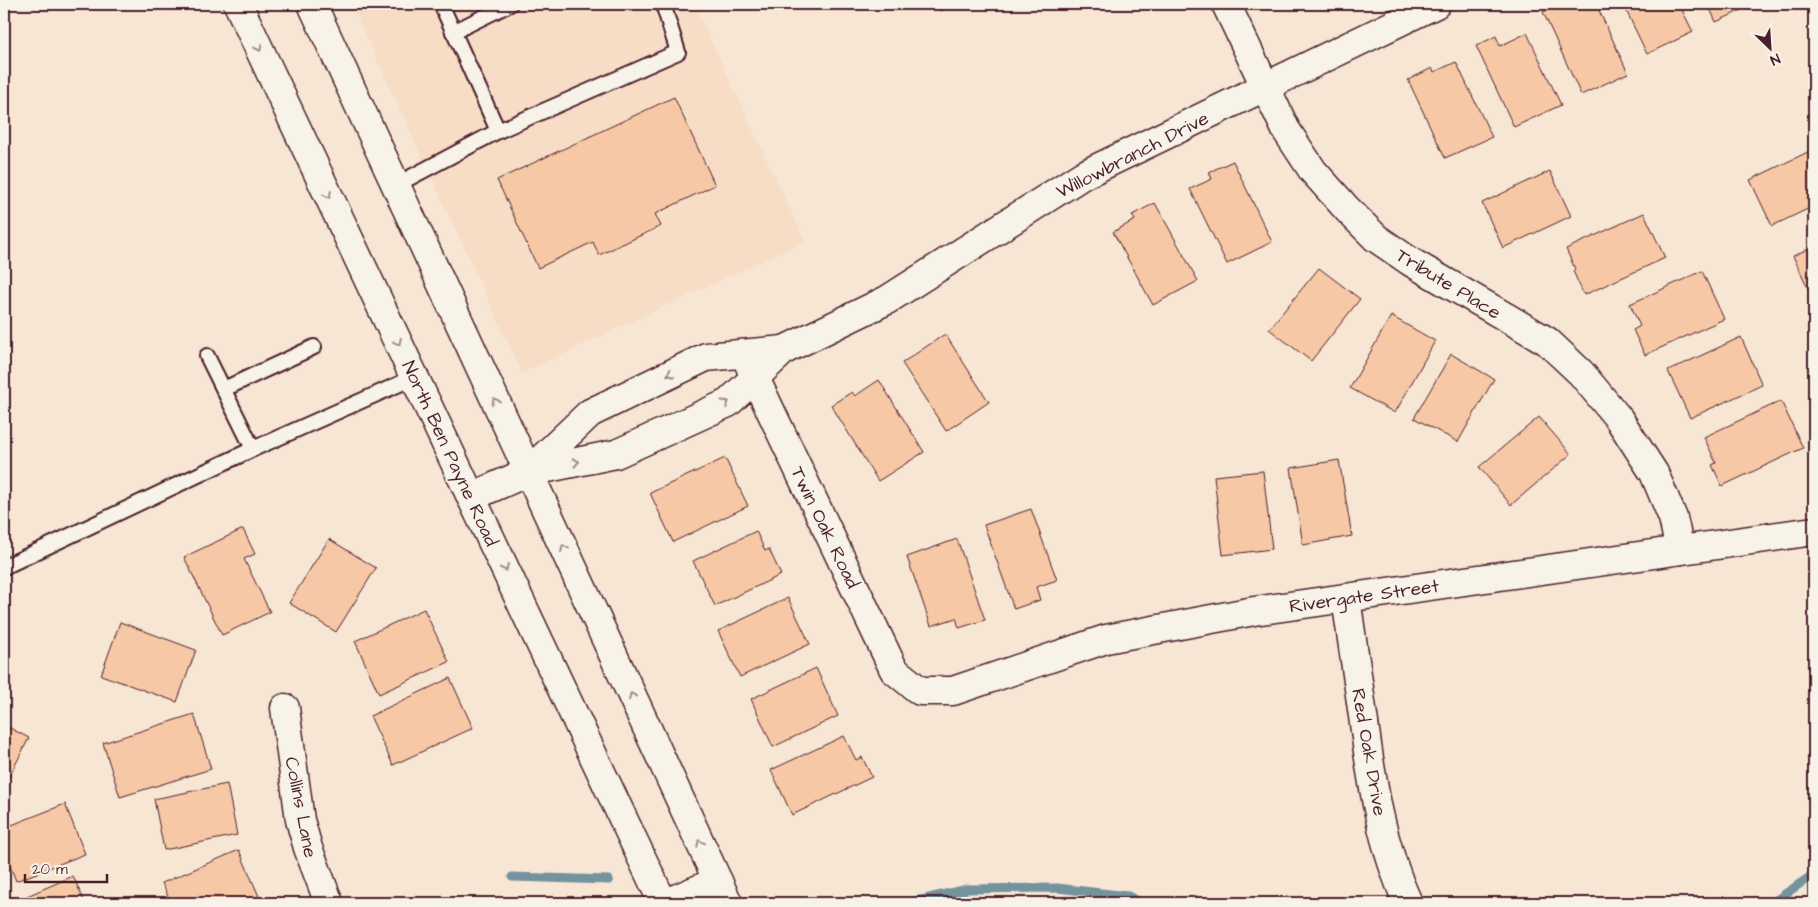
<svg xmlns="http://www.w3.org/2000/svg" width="1818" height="907" font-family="'Architects Daughter',sans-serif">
<rect width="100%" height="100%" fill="#f7e6d4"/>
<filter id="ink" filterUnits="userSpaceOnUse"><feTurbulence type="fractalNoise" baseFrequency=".02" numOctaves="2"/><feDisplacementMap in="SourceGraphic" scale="10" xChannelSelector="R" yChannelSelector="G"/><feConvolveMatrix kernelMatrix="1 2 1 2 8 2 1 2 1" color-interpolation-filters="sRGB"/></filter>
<g filter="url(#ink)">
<polygon fill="#f7ddc6" points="351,4 694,4 805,241 522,373"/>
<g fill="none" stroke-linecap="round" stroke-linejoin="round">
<g stroke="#74939f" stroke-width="9">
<polyline points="512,877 609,880"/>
<polyline points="908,903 967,889 1057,888 1128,896 1142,903"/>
<polyline points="1772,903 1814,874"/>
</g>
</g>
<g fill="#f6c8a5" stroke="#4a1f2b">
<polygon points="937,4 957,4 940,11"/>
<polygon points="1560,4 1570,4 1572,7 1579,4 1596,4 1628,73 1581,95 1543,12"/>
<polygon points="1623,4 1679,4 1693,32 1647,54"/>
<polygon points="1708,4 1755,4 1716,22"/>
<polygon points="1527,33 1561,105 1514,127 1476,46 1496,36 1500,46"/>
<polygon points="1456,62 1492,137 1445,158 1408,80 1432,68 1434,72"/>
<polygon points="674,97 715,185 655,214 661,226 599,255 593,242 538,268 497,180"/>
<polygon points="1814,149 1814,206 1772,226 1750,180"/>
<polygon points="1233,161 1272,242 1227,264 1190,189 1212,179 1209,172"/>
<polygon points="1550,171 1571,216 1503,248 1482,203"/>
<polygon points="1155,203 1198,281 1153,305 1113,232 1135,220 1132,215"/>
<polygon points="1644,213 1665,258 1584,295 1573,271 1575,269 1566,249"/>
<polygon points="1814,246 1814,301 1793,256"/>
<polygon points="1319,268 1360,299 1311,361 1269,329"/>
<polygon points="1702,271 1724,319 1645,355 1633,330 1640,326 1630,304"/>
<polygon points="1391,316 1435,341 1395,413 1350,388"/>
<polygon points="945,334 989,402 946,431 902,363"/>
<polygon points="1741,337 1762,385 1690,418 1668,371"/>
<polygon points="1451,354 1494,379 1458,442 1414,418"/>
<polygon points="879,380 924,452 878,481 831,405 852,392 855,396"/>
<polygon points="1781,401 1803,448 1722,486 1712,465 1716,463 1704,437"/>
<polygon points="1539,417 1571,454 1511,505 1479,467"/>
<polygon points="725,458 748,506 673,542 650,493"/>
<polygon points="1339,460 1352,536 1303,545 1291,468"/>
<polygon points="1263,471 1272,549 1223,555 1214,476"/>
<polygon points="1031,509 1057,580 1036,587 1040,600 1014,609 984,525"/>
<polygon points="243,529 255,554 244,559 270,612 222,635 184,557"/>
<polygon points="756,531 765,551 769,549 781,575 715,606 693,561"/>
<polygon points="329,539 376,568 336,632 289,603"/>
<polygon points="957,539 985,620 959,628 956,618 931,626 907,557"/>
<polygon points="1814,594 1814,629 1809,595"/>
<polygon points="788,598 810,644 740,677 718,631"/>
<polygon points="424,609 449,662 379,694 355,641"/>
<polygon points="120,622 196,650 177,702 101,675"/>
<polygon points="816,668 838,716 773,747 751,699"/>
<polygon points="450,678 473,728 393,765 370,716"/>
<polygon points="194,714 211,769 120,797 103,743"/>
<polygon points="4,725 29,738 4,787"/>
<polygon points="844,736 856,760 862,757 872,777 792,815 771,770"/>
<polygon points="227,784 237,835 164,850 154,799"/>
<polygon points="65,804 85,854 16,881 4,850 4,828"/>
<polygon points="239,850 261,901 256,903 171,903 162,883"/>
<polygon points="73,876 85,903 11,903"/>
</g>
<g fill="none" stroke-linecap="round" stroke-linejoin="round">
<g stroke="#4a1f2b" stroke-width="18">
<g id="service">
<polyline points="441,4 498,131 678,52 663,4"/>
<polyline points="453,32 510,4"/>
<polyline points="396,185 498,131"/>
<polyline points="207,356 253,449"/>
<polyline points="224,389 314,347"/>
<polyline points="4,567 253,449 415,377"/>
</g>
</g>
<g stroke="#4a1f2b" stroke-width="31">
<g id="minor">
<polyline points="1226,4 1286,130 1313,171 1347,209 1376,238 1411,262 1547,341 1581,373 1619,419 1654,473 1673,518 1680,550"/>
<polyline points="784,350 887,300 1083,175 1436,4"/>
<polyline points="745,354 755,378 894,670 920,691 953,691 1106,639 1254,611 1814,531"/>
<polyline points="471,497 528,472 616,454 728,403 784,350 706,357 590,413 528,472"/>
<path d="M 1346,598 C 1352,640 1358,681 1364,723 C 1372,784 1382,847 1408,903"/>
<polyline points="285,708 300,820 308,848 329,903"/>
<polyline points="666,903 718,881"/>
</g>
</g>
<g stroke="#4a1f2b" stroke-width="31">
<g id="tertiary">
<polyline points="238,4 663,903"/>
<polyline points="312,4 728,903"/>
</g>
</g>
<use href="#service" stroke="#f7f3e8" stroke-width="14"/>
<use href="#minor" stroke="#f7f3e8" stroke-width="28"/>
<use href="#tertiary" stroke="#f7f3e8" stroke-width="28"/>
</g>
<defs><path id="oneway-chevron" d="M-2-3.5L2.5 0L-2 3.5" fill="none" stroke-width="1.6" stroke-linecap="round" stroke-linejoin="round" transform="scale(1.25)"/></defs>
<g stroke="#a0898a">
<use href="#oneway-chevron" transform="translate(259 48) rotate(65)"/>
<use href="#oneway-chevron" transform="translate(328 195) rotate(65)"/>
<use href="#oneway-chevron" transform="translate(398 342) rotate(65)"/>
<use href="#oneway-chevron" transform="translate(670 374) rotate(154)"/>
<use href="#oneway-chevron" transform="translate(495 401) rotate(-115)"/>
<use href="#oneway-chevron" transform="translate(726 403) rotate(-32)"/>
<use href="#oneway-chevron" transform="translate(576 462) rotate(-11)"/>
<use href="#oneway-chevron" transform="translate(564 548) rotate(-115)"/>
<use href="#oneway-chevron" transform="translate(505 568) rotate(65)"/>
<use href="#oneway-chevron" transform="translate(632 696) rotate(-115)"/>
<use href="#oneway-chevron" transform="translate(700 843) rotate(-115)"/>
</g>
</g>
<g text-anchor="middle" stroke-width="4" stroke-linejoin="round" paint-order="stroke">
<g font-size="19" fill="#4a1f2b" stroke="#f7f3e8">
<text transform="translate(1132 154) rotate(-27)" y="7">Willowbranch Drive</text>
<text transform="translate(1449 283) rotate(31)" y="7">Tribute Place</text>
<text transform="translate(451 453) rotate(65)" y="7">North Ben Payne Road</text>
<text transform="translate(826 527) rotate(64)" y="7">Twin Oak Road</text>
<text transform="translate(1364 595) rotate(-8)" y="7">Rivergate Street</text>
<text transform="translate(1370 752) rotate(80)" y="7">Red Oak Drive</text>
<text transform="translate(302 807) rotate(79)" y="7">Collins Lane</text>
</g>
</g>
<rect width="1818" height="907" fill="none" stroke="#f7f3e8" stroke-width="20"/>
<rect x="10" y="10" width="1798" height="887" fill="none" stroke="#4a1f2b" stroke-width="2" filter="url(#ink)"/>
<g transform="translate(1770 48) rotate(155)" stroke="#f7f3e8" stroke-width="4" paint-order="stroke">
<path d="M0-4L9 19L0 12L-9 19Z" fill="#4a1f2b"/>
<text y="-8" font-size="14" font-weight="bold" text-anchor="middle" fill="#4a1f2b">N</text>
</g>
<path d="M25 874v8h82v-8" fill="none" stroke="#4a1f2b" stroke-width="2.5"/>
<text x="32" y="874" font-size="15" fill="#4a1f2b" stroke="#f7f3e8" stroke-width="4" paint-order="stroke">20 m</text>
</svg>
